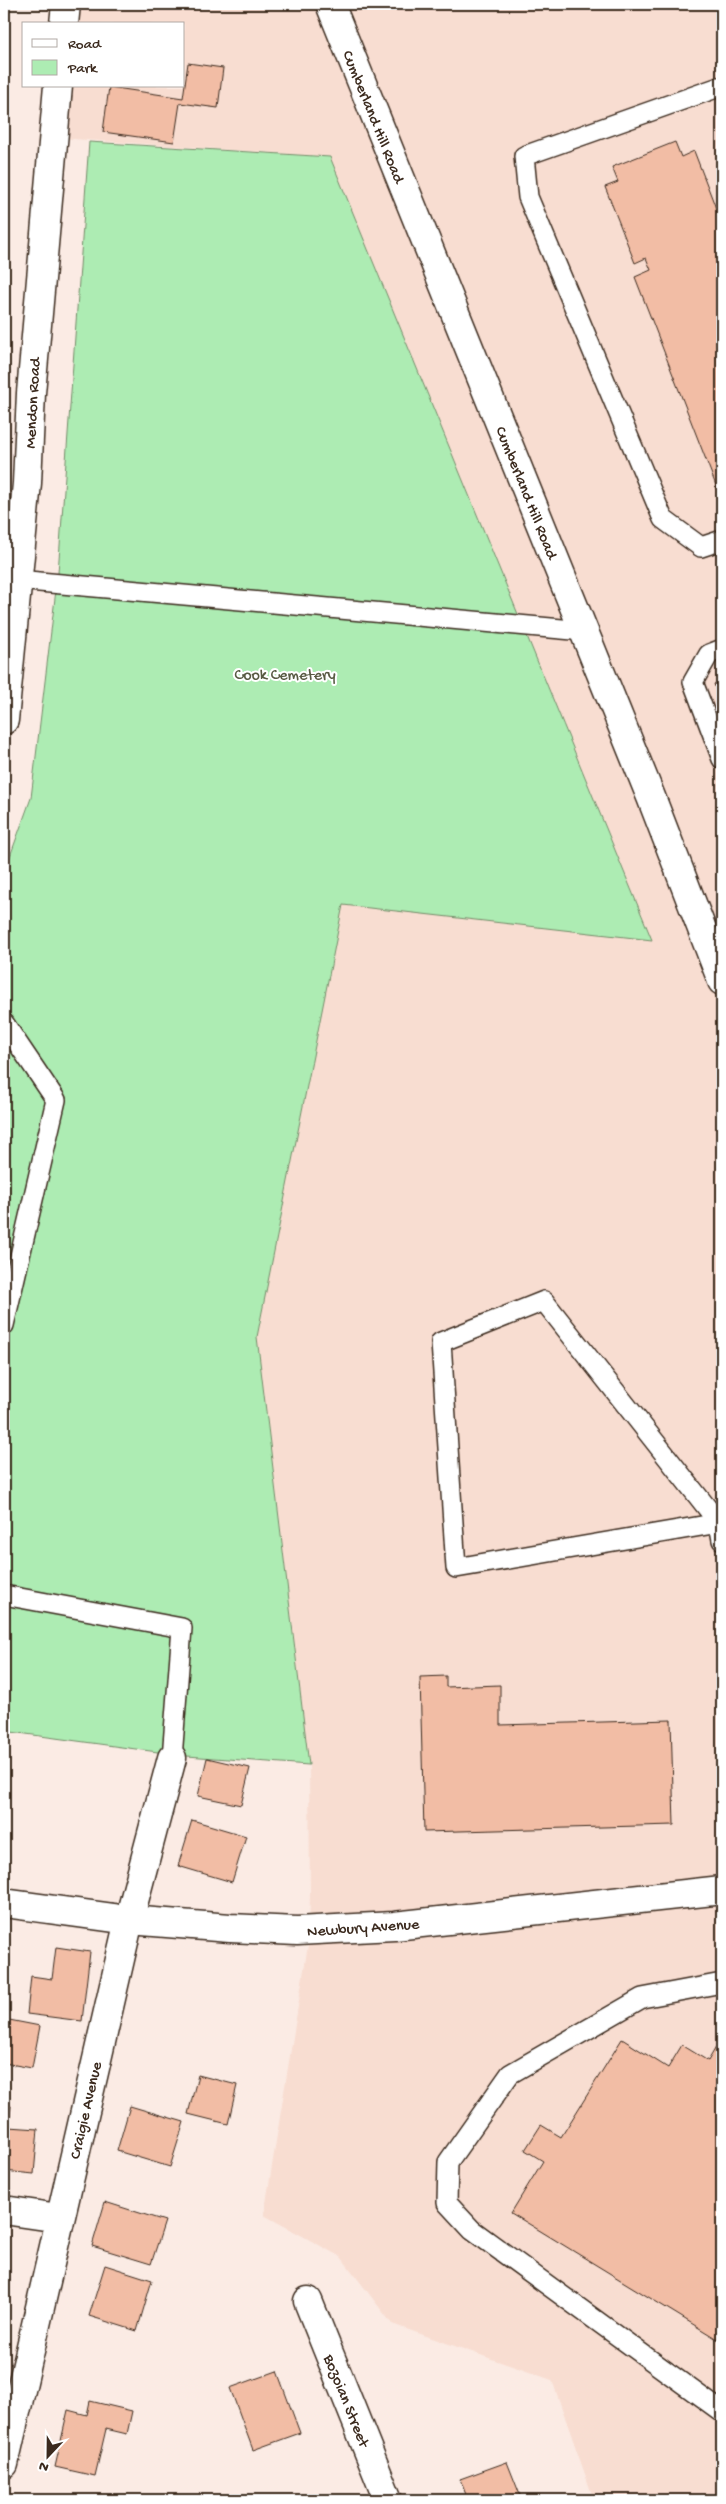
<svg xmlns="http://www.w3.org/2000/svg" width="726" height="2504" font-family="'Gochi Hand',sans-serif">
<rect width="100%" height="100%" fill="#fbebe4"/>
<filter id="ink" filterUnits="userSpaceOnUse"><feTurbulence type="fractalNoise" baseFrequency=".02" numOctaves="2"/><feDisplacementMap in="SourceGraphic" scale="10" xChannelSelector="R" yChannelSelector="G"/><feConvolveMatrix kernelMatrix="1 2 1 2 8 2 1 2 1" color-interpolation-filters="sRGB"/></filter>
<g filter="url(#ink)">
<polygon fill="#f8ddd1" points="74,4 722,4 722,2500 594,2500 552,2380 392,2324 341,2257 264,2215 309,1939 310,1894 309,1765 257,1337 343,904 652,940 330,157 59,138 65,86 184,86 184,24 72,24"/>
<polygon fill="#adecb3" stroke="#748b68" points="89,142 330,157 652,940 343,905 257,1337 309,1765 187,1756 4,1731 4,873 31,798 58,573"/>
<g fill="#f2bda5" stroke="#3b2a1e">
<polygon points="188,63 223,68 218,108 180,103 174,142 103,132 109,87 183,98"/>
<polygon points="675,142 681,157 694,151 722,224 722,501 635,277 651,270 646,258 635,263 605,187 618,182 612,167"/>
<polygon points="722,680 722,705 714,684"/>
<polygon points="446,1676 446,1687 500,1685 500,1725 671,1720 674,1825 424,1832 420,1677"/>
<polygon points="207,1758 250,1768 241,1805 198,1796"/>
<polygon points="192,1820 246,1836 232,1882 178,1866"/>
<polygon points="56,1947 90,1952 82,2021 27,2014 31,1976 52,1979"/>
<polygon points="4,2019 40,2026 32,2068 4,2063"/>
<polygon points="722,2037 722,2342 511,2213 543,2161 525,2150 541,2125 561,2137 622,2039 668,2068 682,2045 708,2061"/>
<polygon points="198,2075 237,2085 228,2124 188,2114"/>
<polygon points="4,2105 11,2106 9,2127 38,2129 34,2174 4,2171"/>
<polygon points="130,2106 184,2122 170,2167 117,2151"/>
<polygon points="105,2202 165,2221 151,2264 92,2246"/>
<polygon points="105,2265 152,2280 137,2331 89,2316"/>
<polygon points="277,2371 300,2433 253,2450 230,2388"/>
<polygon points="90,2401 132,2411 127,2434 106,2429 95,2476 55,2467 68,2410 87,2415"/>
<polygon points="507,2462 522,2500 468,2500 460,2479"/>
<polygon points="722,2492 722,2500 701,2500"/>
</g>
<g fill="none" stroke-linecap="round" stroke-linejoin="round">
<g stroke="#3b2a1e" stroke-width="22">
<g id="service">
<polyline points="722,86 524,156 528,197 663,519 701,547 722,540"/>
<polyline points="17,580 584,631"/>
<polyline points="722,649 709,654 693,682 722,759"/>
<polyline points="4,1023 56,1100 4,1325"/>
<polyline points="719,1523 456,1568 441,1342 544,1301 719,1523 722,1540"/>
<polyline points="4,1595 182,1628 172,1758"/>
<polyline points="722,1983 642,1998 510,2074 448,2162 447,2203 472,2230 722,2412"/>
</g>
</g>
<g stroke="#3b2a1e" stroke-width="31">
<g id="minor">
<polyline points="4,1903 129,1920 230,1928 297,1931 394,1926 722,1890"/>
<polyline points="4,2210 59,2218"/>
<polyline points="308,2301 388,2500"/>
<polyline points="4,2464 129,1920 172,1758"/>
</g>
</g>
<g stroke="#3b2a1e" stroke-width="31">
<g id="primary">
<polyline points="330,4 651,797 722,981"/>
<polyline points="64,24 66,4"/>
<polyline points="4,720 27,483 31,393 58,86"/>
</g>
</g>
<use href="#service" stroke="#fff" stroke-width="19"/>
<use href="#minor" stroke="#fff" stroke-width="28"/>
<use href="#primary" stroke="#fff" stroke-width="28"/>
</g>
</g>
<g text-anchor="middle" stroke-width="4" stroke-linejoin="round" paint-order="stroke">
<g font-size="16" fill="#3b2a1e" stroke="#fff">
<text transform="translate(375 116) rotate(68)" y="6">Cumberland Hill Road</text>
<text transform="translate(31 403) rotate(-87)" y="6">Mendon Road</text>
<text transform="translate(528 492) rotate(68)" y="6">Cumberland Hill Road</text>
<text transform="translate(363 1926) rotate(-4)" y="6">Newbury Avenue</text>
<text transform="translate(84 2110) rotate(-77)" y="6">Craigie Avenue</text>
<text transform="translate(348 2400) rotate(68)" y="6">Bozoian Street</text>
</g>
<g font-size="16" fill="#585a43" stroke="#fff">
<text x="285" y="679">Cook Cemetery</text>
</g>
</g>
<rect width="726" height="2504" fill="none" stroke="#fff" stroke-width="20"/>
<rect x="10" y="10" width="706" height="2484" fill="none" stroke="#3b2a1e" stroke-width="2" filter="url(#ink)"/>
<rect x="22" y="22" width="162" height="65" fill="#ffffff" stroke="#b1aaa5"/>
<rect x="32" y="39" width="25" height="8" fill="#ffffff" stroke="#b1aaa5"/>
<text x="68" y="48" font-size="15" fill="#3b2a1e">Road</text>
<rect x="32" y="60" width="25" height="15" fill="#adecb3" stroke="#b1aaa5"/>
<text x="68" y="72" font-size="15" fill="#3b2a1e">Park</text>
<g transform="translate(48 2456) rotate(202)" stroke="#ffffff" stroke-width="4" paint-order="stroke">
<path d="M0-4L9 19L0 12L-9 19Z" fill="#3b2a1e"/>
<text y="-8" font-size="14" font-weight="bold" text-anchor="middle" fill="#3b2a1e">N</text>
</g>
</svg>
